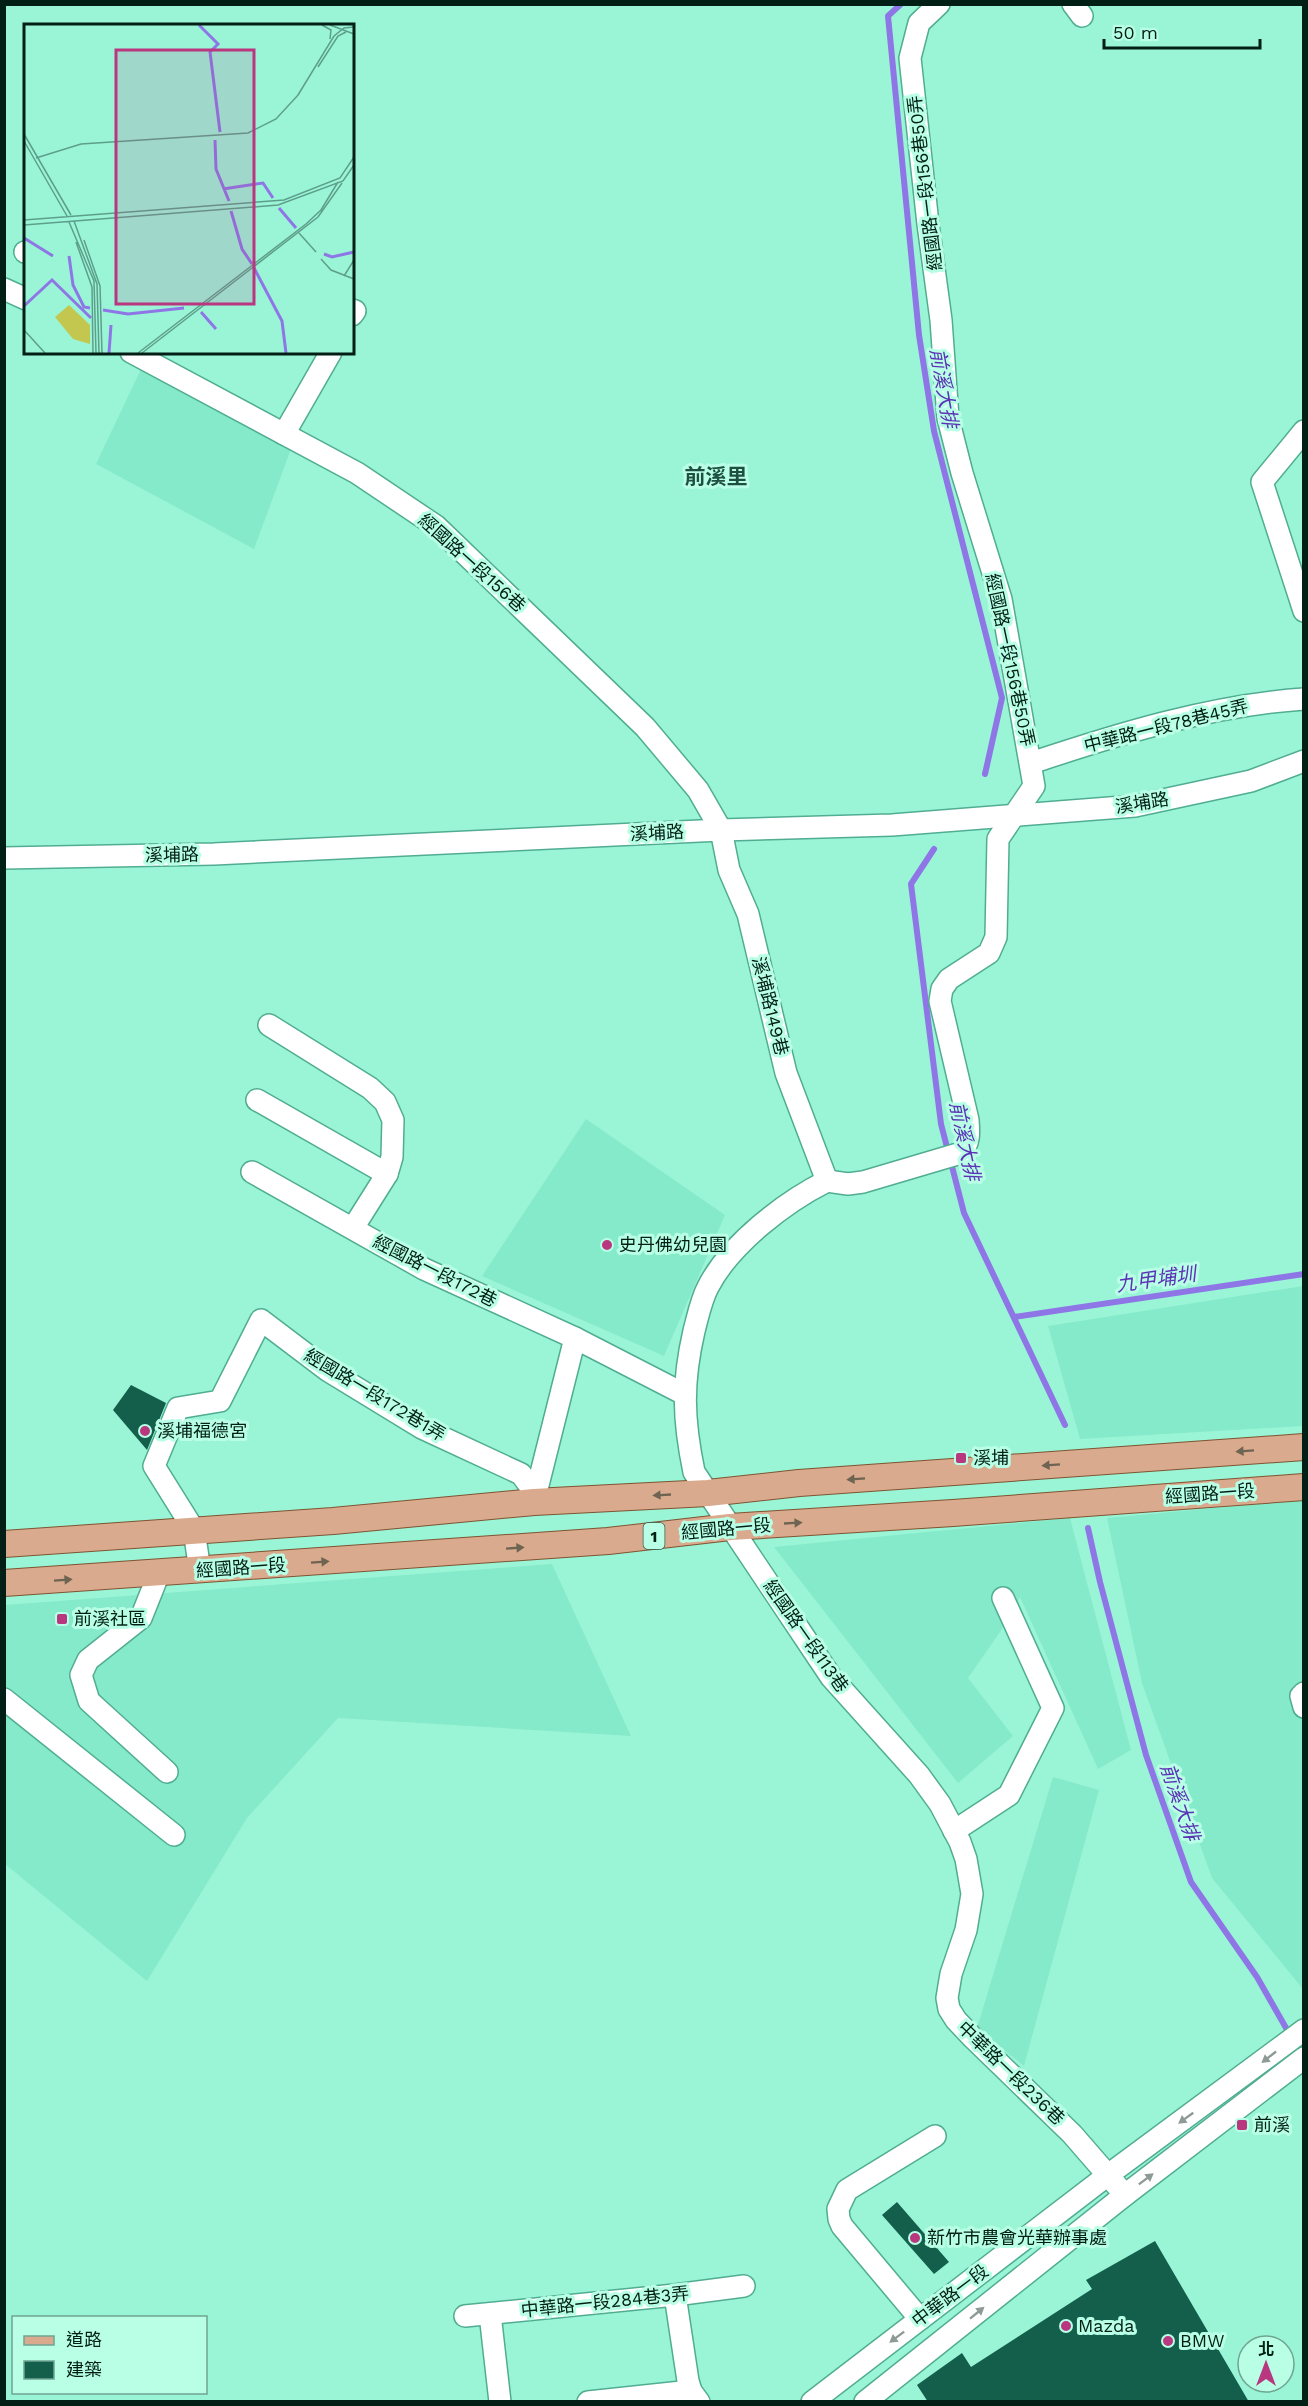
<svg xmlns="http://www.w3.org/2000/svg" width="1308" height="2406" font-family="'Work Sans','Noto Sans TC',sans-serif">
<rect width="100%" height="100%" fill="#9af5d7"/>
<g fill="#85eac9">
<polygon points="141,369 291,449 254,549 96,464"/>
<polygon points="586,1119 725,1215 664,1356 482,1276"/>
<polygon points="1303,1286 1303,1426 1080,1439 1048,1326"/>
<polygon points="1303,1500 1303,1989 1212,1878 1142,1683 1107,1518"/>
<polygon points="1070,1518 1131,1750 1098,1769 1020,1597 1000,1632 968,1678 1013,1736 958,1783 774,1547"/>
<polygon points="552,1564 631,1736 338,1718 247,1818 147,1981 5,1864 5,1605"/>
<polygon points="1053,1777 1099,1790 1024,2066 977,2028"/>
</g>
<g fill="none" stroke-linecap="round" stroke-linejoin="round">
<g stroke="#8e76e6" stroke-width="6">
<polyline points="901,4 888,16 919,335 934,431 1002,698 985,774"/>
<polyline points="934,849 911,884 941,1124 964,1213 1065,1425"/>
<polyline points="1014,1317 1304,1274"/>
<polyline points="1088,1528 1100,1582 1146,1755 1191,1882 1257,1977 1302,2056"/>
</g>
</g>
<g fill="#135f4b">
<polygon points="131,1385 166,1403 147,1450 113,1410"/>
<polygon points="897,2202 949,2262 934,2274 882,2215"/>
<polygon points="1155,2241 1249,2402 928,2402 917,2385 962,2353 971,2367 1092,2289 1086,2280"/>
</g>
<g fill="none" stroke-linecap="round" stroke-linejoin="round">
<g stroke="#51ad91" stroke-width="24">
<g id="minor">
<polyline points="1073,4 1082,16"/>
<polyline points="25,252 26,252"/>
<polyline points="4,289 26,299"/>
<polyline points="352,310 355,311 352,315"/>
<polyline points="131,352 357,473 436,526 645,727 698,790 721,830 729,870 748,914 786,1073 827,1181"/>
<polyline points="1304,431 1262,482 1304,611"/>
<polyline points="284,434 331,352"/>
<path d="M 1031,763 C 1118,734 1212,705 1304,699"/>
<polyline points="4,858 214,854 721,830 892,825 1135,806 1251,781 1304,761"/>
<polyline points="269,1025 370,1088 385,1102 393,1120 392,1157 387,1174 353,1228"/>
<polyline points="257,1100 387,1174"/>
<polyline points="252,1172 424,1269 575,1338 684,1394"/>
<path d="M 827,1181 L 848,1184 L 863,1182 L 961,1153 C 970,1143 969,1132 968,1120 L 940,1001 L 942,989 L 949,979 L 989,953 L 996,937 L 998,839 L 1034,786 L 1001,599 L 962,473 L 948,418 L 941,320 L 928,224 L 910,58 L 919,23 L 939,4"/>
<path d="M 827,1181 C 785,1202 730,1244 708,1287 C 701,1300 698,1316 694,1331 C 682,1383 683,1419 694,1472 L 831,1677 L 919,1775 L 940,1804 L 960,1842 L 966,1859 L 972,1894 L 966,1930 L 951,1974 L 947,1998 L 949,2009 L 956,2020 L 973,2038 L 1072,2134 L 1125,2195"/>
<polyline points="534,1501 575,1338"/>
<polyline points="200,1571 194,1530 154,1466 178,1408 220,1401 261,1320 327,1370 422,1428 521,1474 532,1489 534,1502"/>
<polyline points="159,1573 141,1618 88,1660 81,1675 89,1701 167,1772"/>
<polyline points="1304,1693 1301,1696 1304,1707"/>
<polyline points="4,1699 174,1835"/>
<polyline points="954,1831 1009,1795 1053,1708 1003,1598"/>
<polyline points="675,2295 688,2381 691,2391 699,2402"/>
<polyline points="490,2314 500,2402"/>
<polyline points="465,2316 675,2295 744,2286"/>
<polyline points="920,2319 842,2226 839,2219 838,2209 847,2190 935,2136"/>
<polyline points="588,2402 691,2391"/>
<polyline points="812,2402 1108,2175 1304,2030"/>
<polyline points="865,2402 1125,2195 1304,2058"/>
</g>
</g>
<g stroke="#7e5432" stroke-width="28">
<g id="major">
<polyline points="4,1544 333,1521 534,1502 708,1493 799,1483 1304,1447"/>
<polyline points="4,1583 608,1541 730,1527 953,1513 1304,1487"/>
</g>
</g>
<use href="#minor" stroke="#fff" stroke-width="21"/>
<use href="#major" stroke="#d9aa8d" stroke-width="26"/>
</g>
<defs><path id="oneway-solid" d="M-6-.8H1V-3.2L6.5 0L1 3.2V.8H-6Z" transform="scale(1.5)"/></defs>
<g fill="#6e6452">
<use href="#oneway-solid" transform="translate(1245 1451) rotate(176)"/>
<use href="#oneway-solid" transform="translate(1051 1465) rotate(176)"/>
<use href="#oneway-solid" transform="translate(856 1479) rotate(176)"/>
<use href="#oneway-solid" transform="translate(662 1495) rotate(177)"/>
<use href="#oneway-solid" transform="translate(793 1523) rotate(-3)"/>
<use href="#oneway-solid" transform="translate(515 1548) rotate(-4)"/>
<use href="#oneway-solid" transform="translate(320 1562) rotate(-4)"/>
<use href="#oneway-solid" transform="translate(63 1580) rotate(-4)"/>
</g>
<g fill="#8d9a96">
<use href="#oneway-solid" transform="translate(1269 2057) rotate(142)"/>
<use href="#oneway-solid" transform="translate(1186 2118) rotate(144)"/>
<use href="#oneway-solid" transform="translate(1146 2179) rotate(-37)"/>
<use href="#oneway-solid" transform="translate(977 2313) rotate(-39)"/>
<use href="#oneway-solid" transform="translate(897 2337) rotate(143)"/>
</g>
<g fill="#b9377f" stroke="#b8ffe6" stroke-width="2">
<circle cx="607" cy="1245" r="6"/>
<circle cx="145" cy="1431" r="6"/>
<rect x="955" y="1452" width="12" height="12" rx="3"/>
<rect x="56" y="1613" width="12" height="12" rx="3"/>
<rect x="1236" y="2119" width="12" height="12" rx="3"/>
<circle cx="915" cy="2238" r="6"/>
<circle cx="1066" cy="2326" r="6"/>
<circle cx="1168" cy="2341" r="6"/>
</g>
<g text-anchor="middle" stroke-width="6" stroke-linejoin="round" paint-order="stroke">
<rect fill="#b8ffe6" stroke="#396254" stroke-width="1.5" x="643.5" y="1523" width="21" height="26" rx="4.5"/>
<g font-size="16" font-weight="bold" fill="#021f16">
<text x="654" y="1542">1</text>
</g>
<g font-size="18" fill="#021f16" stroke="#b8ffe6">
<text transform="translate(925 183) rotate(-97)" y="6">經國路一段156巷50弄</text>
<text transform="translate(472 563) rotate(42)" y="6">經國路一段156巷</text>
<text transform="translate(1010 660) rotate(78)" y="6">經國路一段156巷50弄</text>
<text transform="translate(1166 726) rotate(-14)" y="6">中華路一段78巷45弄</text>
<text transform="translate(1142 803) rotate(-9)" y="6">溪埔路</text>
<text transform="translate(657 833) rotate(-3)" y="6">溪埔路</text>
<text transform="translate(172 855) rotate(-1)" y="6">溪埔路</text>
<text transform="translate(770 1006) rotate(76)" y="6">溪埔路149巷</text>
<text transform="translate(435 1271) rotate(27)" y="6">經國路一段172巷</text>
<text transform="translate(375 1395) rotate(31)" y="6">經國路一段172巷1弄</text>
<text transform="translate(1210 1494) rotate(-4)" y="6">經國路一段</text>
<text transform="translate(726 1529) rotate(-5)" y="6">經國路一段</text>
<text transform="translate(241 1568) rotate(-4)" y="6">經國路一段</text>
<text transform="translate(806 1636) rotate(55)" y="6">經國路一段113巷</text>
<text transform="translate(1011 2073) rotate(44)" y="6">中華路一段236巷</text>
<text transform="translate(950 2296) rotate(-37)" y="6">中華路一段</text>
<text transform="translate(605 2302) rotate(-6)" y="6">中華路一段284巷3弄</text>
</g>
<g font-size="18" fill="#021f16" stroke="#b8ffe6" text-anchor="start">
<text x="619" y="1251">史丹佛幼兒園</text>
<text x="157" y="1437">溪埔福德宮</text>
<text x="973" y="1464">溪埔</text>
<text x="74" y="1625">前溪社區</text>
<text x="1254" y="2131">前溪</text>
<text x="927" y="2244">新竹市農會光華辦事處</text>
<text x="1078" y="2332">Mazda</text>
<text x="1180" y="2347">BMW</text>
</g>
<g font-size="20" font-style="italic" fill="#5c33b6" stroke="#b8ffe6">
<text transform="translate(944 388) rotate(80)" y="7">前溪大排</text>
<text transform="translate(965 1141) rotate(78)" y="7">前溪大排</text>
<text transform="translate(1156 1279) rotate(-8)" y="7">九甲埔圳</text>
<text transform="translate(1180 1802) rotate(71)" y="7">前溪大排</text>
</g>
<g font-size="21" font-weight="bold" fill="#1e4f40" stroke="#b8ffe6">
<text x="716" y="484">前溪里</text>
</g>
</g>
<g transform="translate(24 24)">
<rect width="330" height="330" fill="#9af5d7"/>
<path d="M 45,281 L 66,301 L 66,320 L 49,315 L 31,293 Z" fill="#c3c74f"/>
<path fill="none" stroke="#8e76e6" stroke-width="3" d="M 175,1 L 194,20 L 186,28 L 196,108M 191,116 L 192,145 L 205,177M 199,165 L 239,159 L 249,174M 255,184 L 272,204M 207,187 L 218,225 L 228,240M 0,214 L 29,232M 300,230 L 308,233 L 330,228M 45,232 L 49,261 L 60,283 L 66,284M 230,244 L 258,297 L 262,329M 0,282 L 28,256 L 67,294M 79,286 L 104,290 L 160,284M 177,288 L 192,305M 85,329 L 87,301"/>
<path fill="none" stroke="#5d9f8a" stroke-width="1.5" d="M 298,1 L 307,6 L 306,15M 306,1 L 330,10M 294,43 L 314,12 L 322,8M 274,71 L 310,12 L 320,4 L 330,3M 0,110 L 47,191M 0,117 L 43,192M 12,134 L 57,120 L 224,109 L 252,95 L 275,70M 0,196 L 260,176 L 316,154 L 330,133M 50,197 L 73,260 L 75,329M 45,198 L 70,257 L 72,329M 0,201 L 254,181 L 319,157 L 330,141M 275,209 L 292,228M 60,216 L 76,262 L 78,329M 52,218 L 68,263 L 69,329M 297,235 L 307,246 L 330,255M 320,252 L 330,236M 0,306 L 21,329M 114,329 L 282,200 L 297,186 L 314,158M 118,329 L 294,193 L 318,159"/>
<path fill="#b9377f" fill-opacity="0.15" stroke="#b9377f" stroke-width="3" d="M 92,26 L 230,26 L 230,280 L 92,280 Z"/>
<rect width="330" height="330" fill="none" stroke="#021f16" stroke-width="3"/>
</g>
<rect width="1308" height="2406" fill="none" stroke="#021f16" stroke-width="12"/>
<rect x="12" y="2316" width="195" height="78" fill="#b8ffe6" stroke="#6fa593" stroke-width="1.5"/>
<rect x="24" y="2336" width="30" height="9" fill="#d9aa8d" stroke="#6fa593" stroke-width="1.5"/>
<text x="66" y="2346" font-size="18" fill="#021f16">道路</text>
<rect x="24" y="2361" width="30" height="18" fill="#135f4b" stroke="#6fa593" stroke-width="1.5"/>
<text x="66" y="2376" font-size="18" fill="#021f16">建築</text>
<g transform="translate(1266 2364)"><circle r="28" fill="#b8ffe6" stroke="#6fa593" stroke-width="1.5"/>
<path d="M0-4.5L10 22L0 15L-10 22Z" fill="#b9377f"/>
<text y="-9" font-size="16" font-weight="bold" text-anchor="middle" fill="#021f16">北</text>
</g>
<path d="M1104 39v9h156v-9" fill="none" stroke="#021f16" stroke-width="3"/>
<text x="1113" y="39" font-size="18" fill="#021f16" stroke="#b8ffe6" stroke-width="4.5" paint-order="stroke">50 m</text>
</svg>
